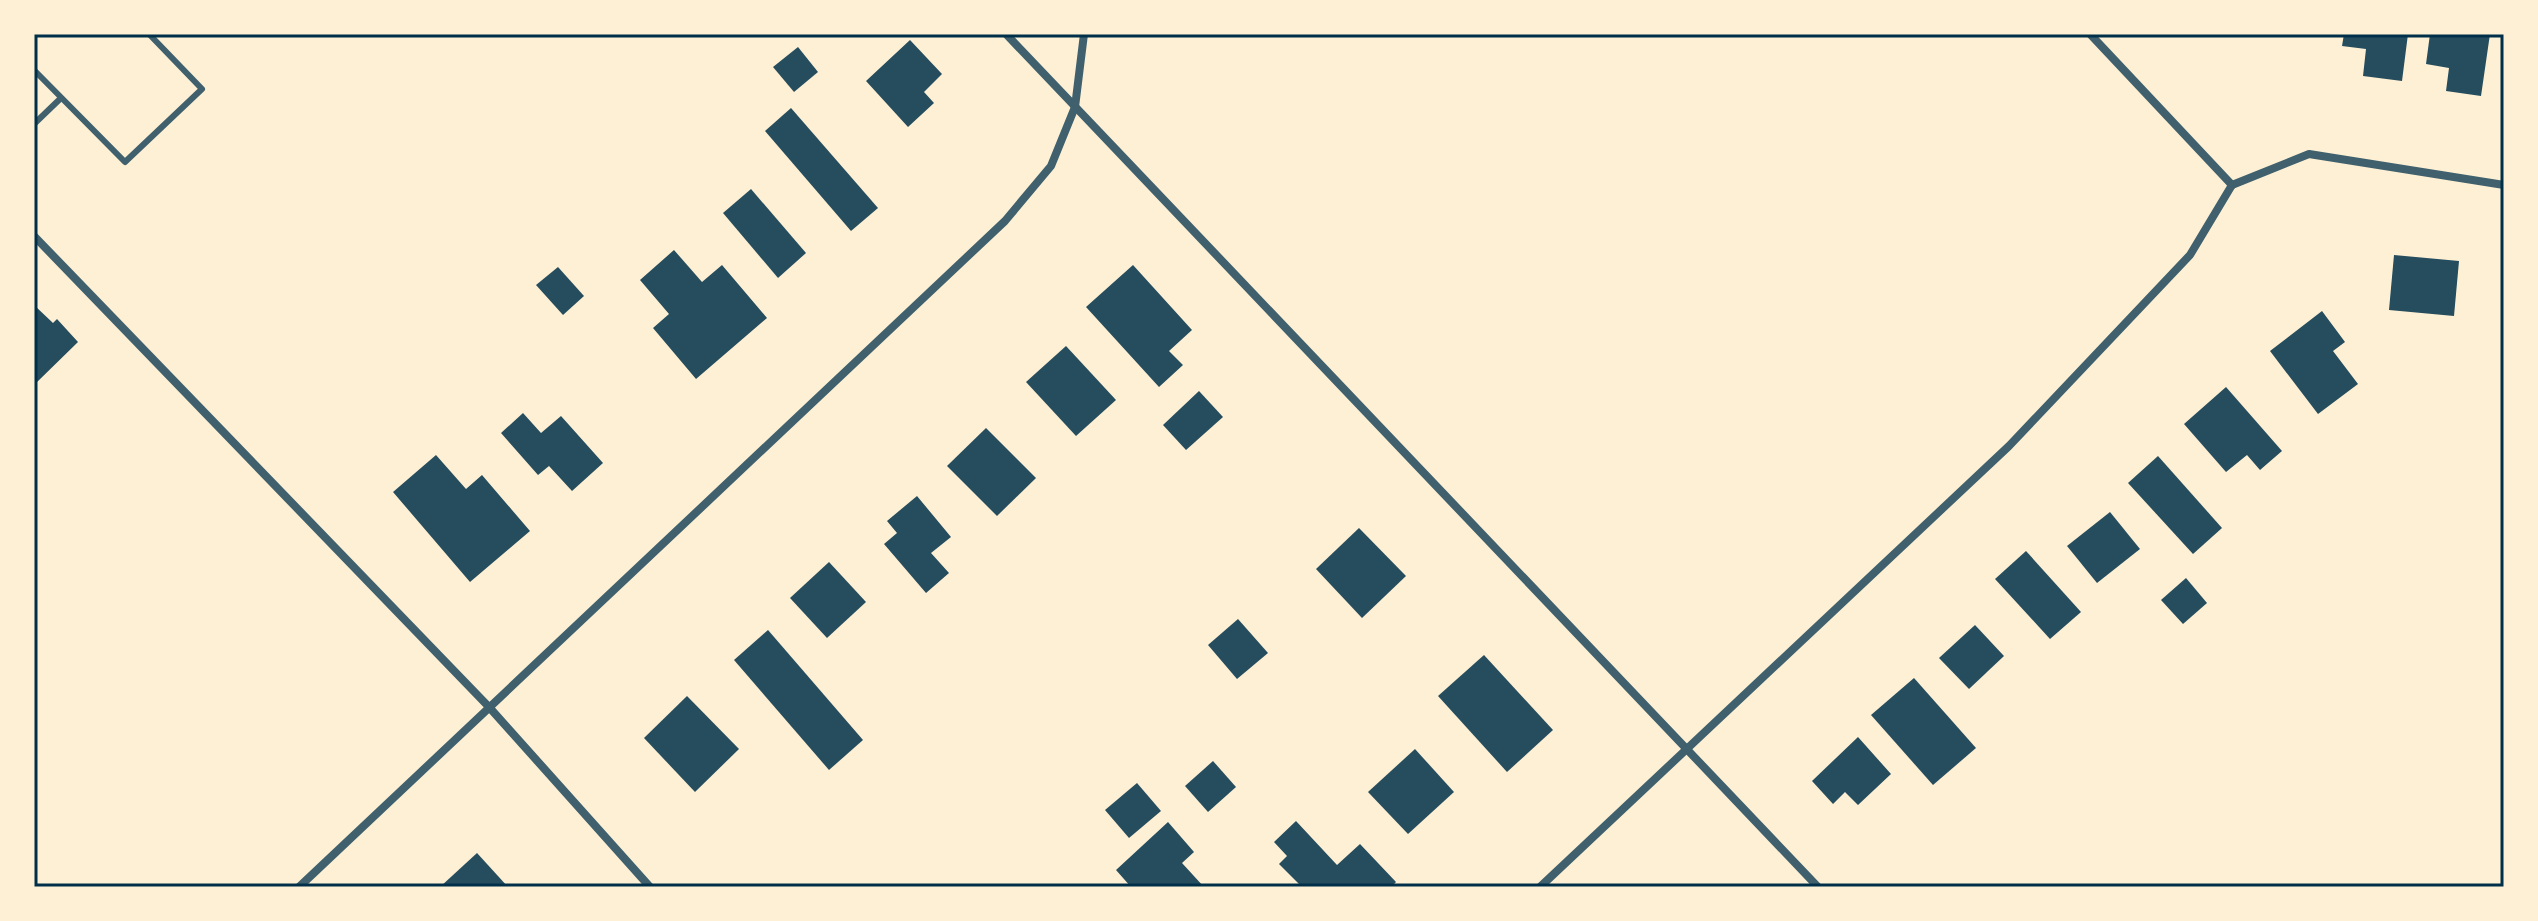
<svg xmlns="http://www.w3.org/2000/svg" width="2538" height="921" font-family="Karla,sans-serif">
<rect width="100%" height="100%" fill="#fdf0d5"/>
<g fill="#264d5e">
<polygon points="2344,34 2408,34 2402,81 2363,76 2366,49 2342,46"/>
<polygon points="2430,34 2490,34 2481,96 2446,91 2449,68 2426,64"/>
<polygon points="910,40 942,74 924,92 934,103 908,127 866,81"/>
<polygon points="798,47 818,72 794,92 773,67"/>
<polygon points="791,108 878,208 851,231 765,131"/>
<polygon points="751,189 806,253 778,278 723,213"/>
<polygon points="674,250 702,282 722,265 767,318 696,379 653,328 669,314 640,280"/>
<polygon points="2394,255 2459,261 2454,316 2389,310"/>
<polygon points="1133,265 1192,330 1169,351 1183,365 1159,387 1086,307"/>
<polygon points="558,267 584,296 563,315 536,285"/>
<polygon points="34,305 53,323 57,319 78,342 34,385"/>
<polygon points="2322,311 2345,342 2333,351 2358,384 2318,414 2270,351"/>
<polygon points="1066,346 1116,400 1076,436 1026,382"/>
<polygon points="2226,387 2282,451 2260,470 2247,455 2226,472 2184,424"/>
<polygon points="1199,391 1223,417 1186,450 1163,425"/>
<polygon points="523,413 541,433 561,416 603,463 572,491 549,466 538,475 501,433"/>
<polygon points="986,428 1036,478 997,516 947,466"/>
<polygon points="436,455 466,489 482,475 530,531 470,582 393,492"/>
<polygon points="2158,456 2222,528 2193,554 2128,483"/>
<polygon points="917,496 951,537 931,553 949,573 926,593 884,544 897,533 887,521"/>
<polygon points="2110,512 2140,549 2097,583 2067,546"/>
<polygon points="1359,528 1406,576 1362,618 1316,569"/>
<polygon points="2026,551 2081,612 2050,639 1995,579"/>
<polygon points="829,562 866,602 827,638 790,598"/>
<polygon points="2186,578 2207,603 2183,624 2161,600"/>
<polygon points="1238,619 1268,653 1237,679 1208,645"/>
<polygon points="1975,625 2004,656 1969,689 1939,658"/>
<polygon points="768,630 863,740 829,770 734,660"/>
<polygon points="1484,655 1553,730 1507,772 1438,696"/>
<polygon points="1914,678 1976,748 1933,785 1871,715"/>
<polygon points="687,696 739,749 695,792 644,738"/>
<polygon points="1858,737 1891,774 1858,805 1845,792 1833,804 1812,781"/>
<polygon points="1415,749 1454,792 1408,834 1368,792"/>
<polygon points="1213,761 1236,787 1208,812 1185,786"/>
<polygon points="1137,783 1161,811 1129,838 1105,810"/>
<polygon points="1296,821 1337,865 1360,844 1396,882 1391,887 1302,887 1279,864 1287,856 1274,842"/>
<polygon points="1168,822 1194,852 1182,863 1204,887 1131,887 1116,870"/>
<polygon points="477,853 508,887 440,887"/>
</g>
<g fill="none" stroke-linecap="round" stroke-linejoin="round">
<g stroke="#3f606c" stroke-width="6">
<polyline points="34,70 125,162 202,89 149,34"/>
<polyline points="34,124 61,98"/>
</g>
<g stroke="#3f606c" stroke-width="8">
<polyline points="1006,34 1818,887"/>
<polyline points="2090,34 2232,185"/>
<polyline points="2232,185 2309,154 2504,185"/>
<polyline points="34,236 489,707 650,887"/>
<polyline points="299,887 1005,221 1051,166 1075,107 1084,34"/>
<polyline points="1540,887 2009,446 2190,255 2232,185"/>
</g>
</g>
<rect width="2538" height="921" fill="none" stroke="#fdf0d5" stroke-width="72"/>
<rect x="36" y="36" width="2466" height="849" fill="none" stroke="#003049" stroke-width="3"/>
</svg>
